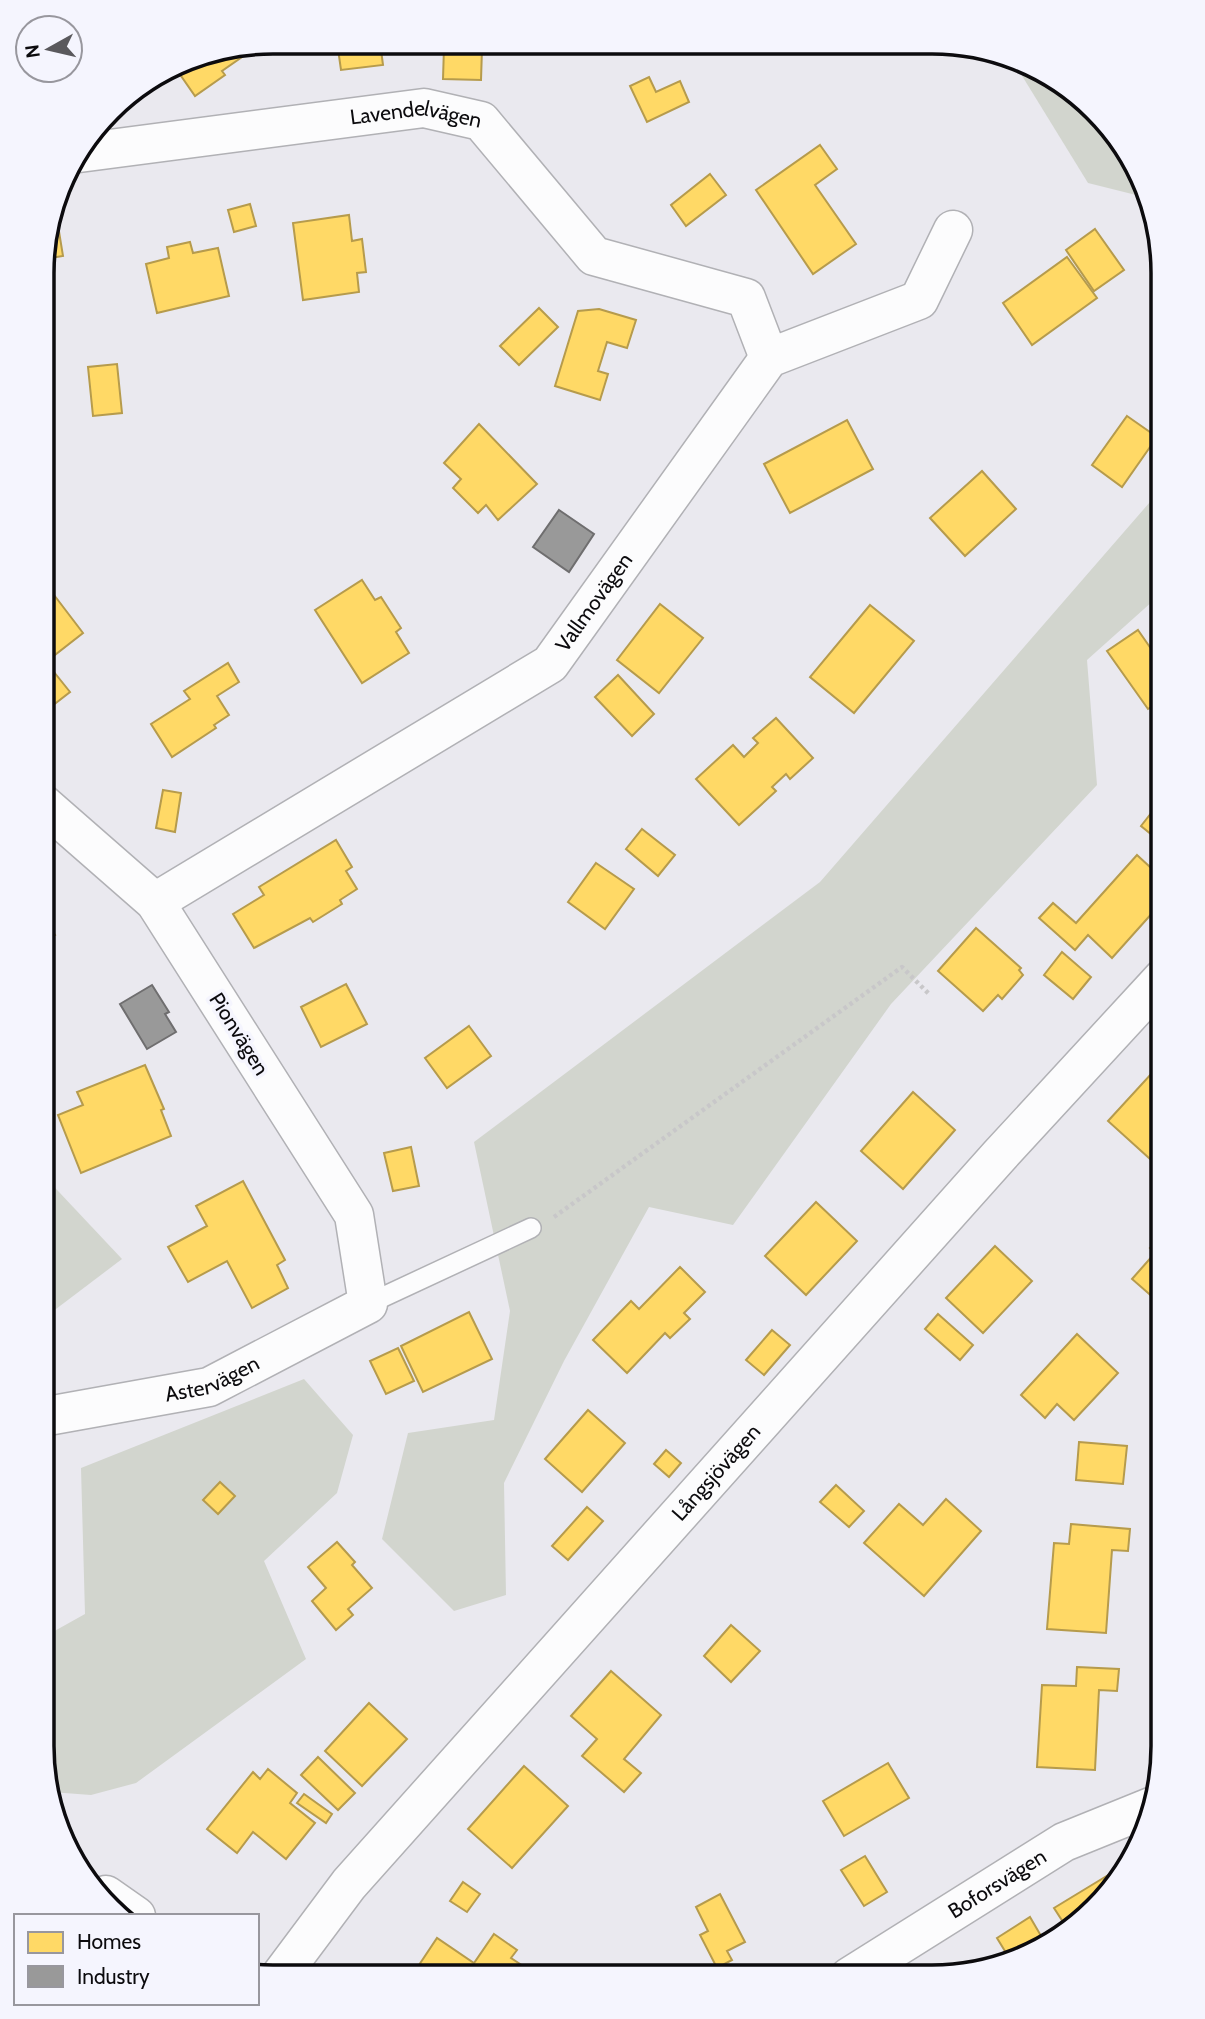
<svg xmlns="http://www.w3.org/2000/svg" width="1205" height="2019" font-family="Cabin,sans-serif">
<rect width="100%" height="100%" fill="#eae9ef"/>
<g fill="#d2d5ce">
<polygon points="1016,66 1073,90 1146,185 1148,198 1088,183"/>
<polygon points="1163,487 1163,592 1087,660 1097,785 891,1004 733,1225 649,1207 564,1361 504,1483 506,1595 454,1611 382,1539 408,1433 494,1420 510,1311 474,1142 820,882"/>
<polygon points="43,1175 122,1259 56,1309 43,1306"/>
<polygon points="304,1379 353,1435 337,1493 264,1561 306,1659 136,1783 91,1795 51,1792 42,1745 42,1638 85,1614 81,1468"/>
</g>
<g fill="#ffd966" stroke="#b69b4c" stroke-width="2">
<polygon points="337,42 380,42 383,65 341,70"/>
<polygon points="444,47 482,49 481,80 443,79"/>
<polygon points="236,49 242,57 222,71 225,75 195,96 179,73 203,56"/>
<polygon points="649,77 656,92 680,81 689,102 647,122 630,86"/>
<polygon points="820,145 837,169 815,185 856,244 813,274 756,190"/>
<polygon points="710,174 726,195 686,226 671,205"/>
<polygon points="250,204 256,226 234,232 228,210"/>
<polygon points="55,207 63,256 44,259 44,244"/>
<polygon points="349,215 352,241 362,239 366,272 357,273 359,292 303,300 293,223"/>
<polygon points="1095,229 1124,270 1094,291 1066,250"/>
<polygon points="190,242 193,253 218,248 229,296 157,313 146,264 169,258 167,247"/>
<polygon points="1067,257 1097,298 1032,345 1003,303"/>
<polygon points="539,308 558,327 519,365 500,346"/>
<polygon points="599,309 636,320 627,348 607,342 598,371 608,374 600,400 555,386 578,311"/>
<polygon points="44,363 49,383 44,384"/>
<polygon points="117,364 122,413 93,416 88,367"/>
<polygon points="1127,416 1157,437 1122,487 1092,465"/>
<polygon points="847,420 873,469 790,513 764,464"/>
<polygon points="479,424 537,484 498,520 486,505 478,513 453,488 461,479 444,463"/>
<polygon points="982,471 1016,509 965,556 930,518"/>
<polygon points="362,580 375,600 381,597 401,628 396,632 409,653 362,683 315,610"/>
<polygon points="51,591 83,633 46,662 70,692 43,713 43,597"/>
<polygon points="660,604 703,638 659,693 617,660"/>
<polygon points="870,605 914,641 854,713 810,677"/>
<polygon points="1138,630 1163,666 1163,699 1148,709 1107,651"/>
<polygon points="228,663 239,682 217,696 229,715 214,725 216,728 172,757 151,724 190,699 184,691"/>
<polygon points="618,675 654,714 632,736 595,697"/>
<polygon points="776,718 813,758 790,779 786,774 772,787 776,791 739,825 696,779 733,745 744,757 758,743 753,738"/>
<polygon points="163,790 181,793 175,832 156,828"/>
<polygon points="1163,798 1163,844 1141,826"/>
<polygon points="642,829 675,855 658,876 626,849"/>
<polygon points="336,840 352,867 346,871 357,889 340,900 342,904 313,922 310,918 254,948 233,914 264,895 259,887"/>
<polygon points="1137,855 1163,879 1163,901 1112,958 1088,935 1075,950 1039,918 1053,903 1076,923"/>
<polygon points="596,863 634,889 605,929 568,902"/>
<polygon points="43,918 55,935 43,943"/>
<polygon points="976,928 1021,968 1019,970 1023,975 1002,999 998,995 983,1011 938,971"/>
<polygon points="1062,952 1091,977 1073,999 1044,975"/>
<polygon points="346,984 367,1024 321,1047 301,1007"/>
<polygon points="469,1026 491,1056 447,1088 425,1058"/>
<polygon points="1163,1061 1163,1164 1160,1168 1108,1121"/>
<polygon points="145,1065 164,1109 161,1110 171,1136 81,1173 58,1115 83,1105 77,1092"/>
<polygon points="913,1092 955,1130 903,1189 861,1151"/>
<polygon points="411,1147 419,1186 393,1191 384,1153"/>
<polygon points="243,1181 285,1260 277,1265 288,1288 252,1308 227,1261 188,1282 168,1247 207,1226 196,1206"/>
<polygon points="816,1202 857,1241 806,1295 765,1256"/>
<polygon points="1163,1234 1163,1306 1132,1279 1155,1253 1150,1248"/>
<polygon points="995,1246 1032,1281 983,1333 946,1298"/>
<polygon points="680,1267 705,1292 684,1313 690,1319 670,1338 665,1333 627,1373 593,1340 631,1301 639,1309"/>
<polygon points="469,1312 492,1359 423,1392 401,1346"/>
<polygon points="938,1314 973,1345 960,1360 925,1329"/>
<polygon points="772,1330 790,1345 764,1375 746,1360"/>
<polygon points="1077,1334 1118,1373 1074,1420 1057,1404 1045,1418 1021,1395"/>
<polygon points="398,1348 414,1381 386,1394 370,1361"/>
<polygon points="588,1410 625,1443 582,1492 545,1459"/>
<polygon points="1079,1442 1127,1446 1123,1484 1076,1480"/>
<polygon points="666,1450 681,1463 669,1477 654,1464"/>
<polygon points="220,1482 235,1496 218,1514 203,1500"/>
<polygon points="836,1485 864,1511 849,1527 820,1502"/>
<polygon points="946,1499 981,1531 924,1596 864,1543 899,1504 923,1525"/>
<polygon points="587,1507 603,1521 568,1560 552,1546"/>
<polygon points="1071,1524 1130,1529 1128,1551 1112,1550 1106,1633 1047,1629 1054,1543 1069,1544"/>
<polygon points="337,1542 355,1562 352,1565 372,1588 348,1609 353,1615 336,1630 312,1601 326,1588 308,1567"/>
<polygon points="731,1625 760,1651 731,1682 704,1656"/>
<polygon points="1077,1667 1119,1669 1117,1691 1099,1690 1095,1770 1037,1767 1042,1685 1076,1686"/>
<polygon points="611,1671 661,1715 624,1759 641,1773 624,1792 582,1756 597,1739 571,1716"/>
<polygon points="369,1703 407,1739 362,1786 325,1751"/>
<polygon points="318,1757 355,1793 338,1810 301,1775"/>
<polygon points="888,1763 909,1798 844,1836 823,1801"/>
<polygon points="524,1766 568,1806 512,1868 468,1829"/>
<polygon points="268,1769 297,1793 290,1803 315,1823 286,1859 253,1832 237,1853 207,1829 253,1772 260,1779"/>
<polygon points="304,1794 332,1814 326,1823 297,1803"/>
<polygon points="865,1856 887,1892 864,1906 841,1870"/>
<polygon points="1128,1863 1115,1886 1065,1925 1054,1908"/>
<polygon points="463,1882 480,1894 467,1912 450,1901"/>
<polygon points="720,1894 745,1942 727,1951 732,1960 717,1968 700,1935 708,1931 696,1907"/>
<polygon points="1030,1917 1044,1941 1020,1960 1011,1961 997,1938"/>
<polygon points="494,1934 517,1950 511,1958 526,1968 520,1976 435,1976 419,1965 437,1938 474,1963"/>
</g>
<g fill="#999" stroke="#6f6e6f" stroke-width="2">
<polygon points="559,510 594,534 569,572 533,547"/>
<polygon points="152,985 169,1012 165,1014 176,1032 147,1049 120,1004"/>
</g>
<g fill="none" stroke-linecap="round" stroke-linejoin="round">
<g stroke="#b1b1b5" stroke-width="22">
<polyline id="service" points="368,1304 531,1228"/>
</g>
<g stroke="#b1b1b5" stroke-width="41">
<g id="minor">
<path id="s1" d="M 79,153 L 424,108 L 481,121 L 594,256 L 746,298 L 769,358"/>
<path id="s2" d="M 155,902 L 550,664 L 769,358 L 919,300 L 953,230"/>
<path id="s3" d="M 42,1417 L 209,1387 L 368,1304 L 354,1215 L 155,902 L 43,804"/>
<polyline points="106,1895 136,1916"/>
<path id="s4" d="M 281,1975 L 349,1884 L 999,1156 L 1163,978"/>
<path id="s5" d="M 849,1977 L 1064,1842 L 1153,1806"/>
</g>
</g>
<polyline stroke="#c8c7c9" stroke-width="4.5" stroke-dasharray="3.5 3.5" stroke-linecap="butt" points="554,1217 902,967 929,994"/>
<use href="#service" stroke="#fcfcfd" stroke-width="19"/>
<use href="#minor" stroke="#fcfcfd" stroke-width="38"/>
</g>
<g text-anchor="middle" stroke-width="7" stroke-linejoin="round" paint-order="stroke">
<g font-size="21" fill="#0c0b0e" stroke="#f5f5fe">
<text dy="7" stroke="none"><textPath href="#s1" startOffset="340">Lavendelvägen</textPath></text>
<text dy="7" stroke="none"><textPath href="#s2" startOffset="537">Vallmovägen</textPath></text>
<text transform="translate(239 1034) rotate(58)" y="7">Pionvägen</text>
<text dy="7" stroke="none"><textPath href="#s3" startOffset="175">Astervägen</textPath></text>
<text dy="7" stroke="none"><textPath href="#s4" startOffset="665">Långsjövägen</textPath></text>
<text dy="7" stroke="none"><textPath href="#s5" startOffset="175">Boforsvägen</textPath></text>
</g>
</g>
<path d="M0 0H1205V2019H0ZM273 54H932A219 219 0 0 1 1151 273V1746A219 219 0 0 1 932 1965H273A219 219 0 0 1 54 1746V273A219 219 0 0 1 273 54Z" fill="#f5f5fe" fill-rule="evenodd"/>
<path fill="none" stroke="#0c0b0e" stroke-width="3.5" d="M273 54H932A219 219 0 0 1 1151 273V1746A219 219 0 0 1 932 1965H273A219 219 0 0 1 54 1746V273A219 219 0 0 1 273 54Z"/>
<rect x="14" y="1914" width="245" height="91" fill="#f5f5fe" stroke="#98979e" stroke-width="2"/>
<rect x="28" y="1932" width="35" height="21" fill="#ffd966" stroke="#98979e" stroke-width="2"/>
<text x="77" y="1949" font-size="21" fill="#0c0b0e">Homes</text>
<rect x="28" y="1966" width="35" height="21" fill="#999999" stroke="#98979e" stroke-width="2"/>
<text x="77" y="1984" font-size="21" fill="#0c0b0e">Industry</text>
<g transform="translate(49 49) rotate(262)"><circle r="33" fill="#f5f5fe" stroke="#98979e" stroke-width="2"/>
<path d="M0-5L12 26L0 18L-12 26Z" fill="#5a595d"/>
<text y="-10" font-size="19" font-weight="bold" text-anchor="middle" fill="#0c0b0e">N</text>
</g>
</svg>
